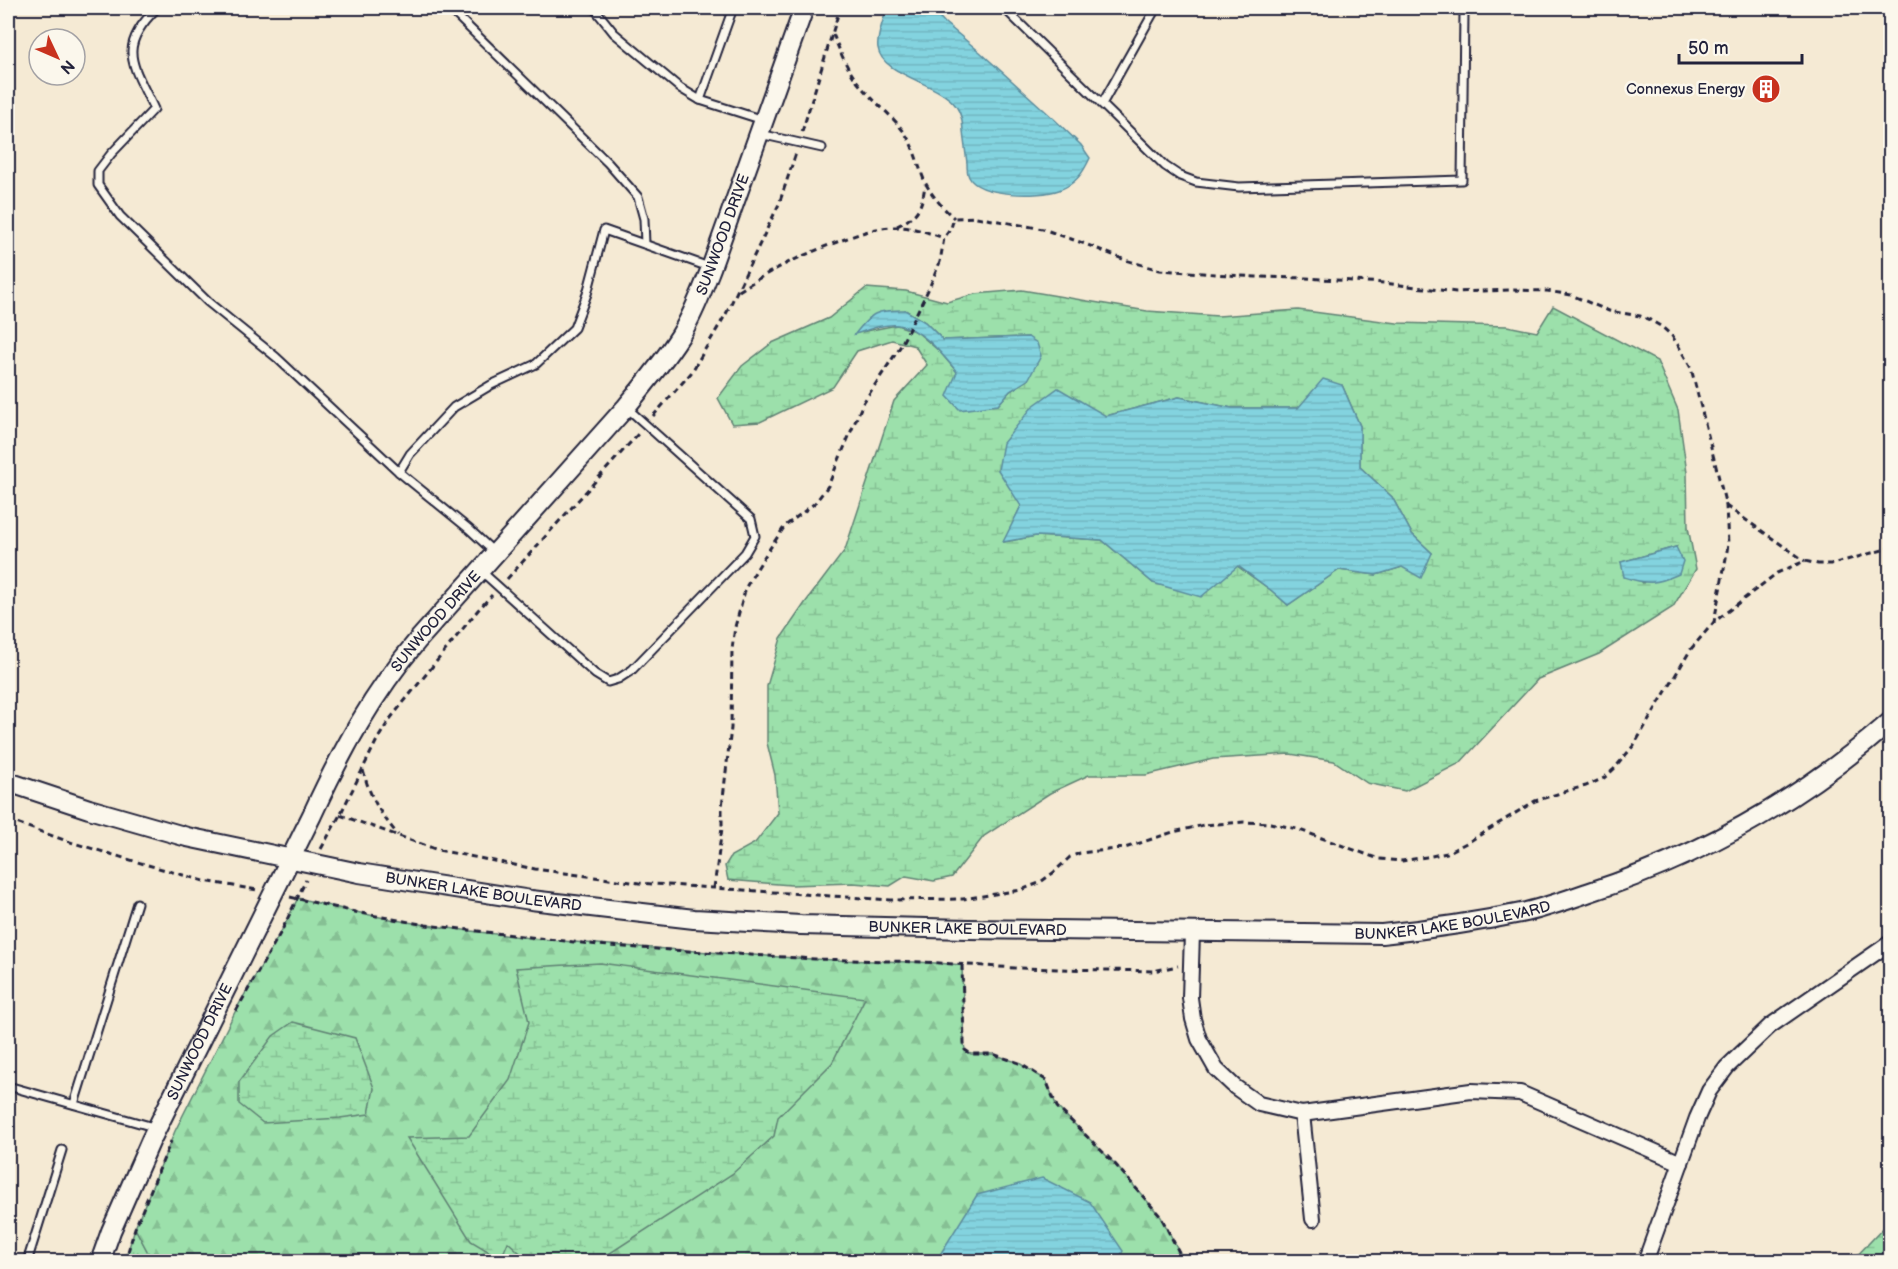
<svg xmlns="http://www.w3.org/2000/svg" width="1898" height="1269" font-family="'Balsamiq Sans',sans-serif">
<defs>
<pattern id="grass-tufts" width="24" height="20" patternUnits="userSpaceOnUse" patternTransform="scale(1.5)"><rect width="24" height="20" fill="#9ce0ab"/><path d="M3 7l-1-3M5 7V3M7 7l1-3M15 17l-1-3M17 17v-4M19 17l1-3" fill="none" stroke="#86c094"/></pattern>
<pattern id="forest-firs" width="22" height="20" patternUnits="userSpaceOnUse" patternTransform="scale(1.5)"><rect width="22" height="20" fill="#9ce0ab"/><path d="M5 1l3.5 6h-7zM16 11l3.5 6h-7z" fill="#86c094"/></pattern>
<pattern id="wetland-marsh" width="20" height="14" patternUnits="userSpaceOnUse" patternTransform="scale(1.5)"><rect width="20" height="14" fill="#9ce0ab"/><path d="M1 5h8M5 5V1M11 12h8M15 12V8" fill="none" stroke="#86c094"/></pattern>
<pattern id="water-rules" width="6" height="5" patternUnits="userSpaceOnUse" patternTransform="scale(1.5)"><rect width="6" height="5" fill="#83d3df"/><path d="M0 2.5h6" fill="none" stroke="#71b5c0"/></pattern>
</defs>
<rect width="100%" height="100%" fill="#f5ead4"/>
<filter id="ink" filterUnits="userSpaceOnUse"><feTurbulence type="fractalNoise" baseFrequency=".0167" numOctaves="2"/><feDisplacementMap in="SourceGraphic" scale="12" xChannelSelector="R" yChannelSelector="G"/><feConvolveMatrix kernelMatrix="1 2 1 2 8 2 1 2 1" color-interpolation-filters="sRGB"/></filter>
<g filter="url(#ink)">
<polygon fill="url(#grass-tufts)" stroke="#5f8173" stroke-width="1.5" points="135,1228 153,1261 125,1261"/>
<path fill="url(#forest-firs)" stroke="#5f8173" stroke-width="1.5" d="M 298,898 C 340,909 383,919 427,925 C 555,944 683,950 812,959 C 862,962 912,960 962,965 L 964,1043 L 965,1050 L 971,1054 L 993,1054 L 1019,1063 L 1046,1080 L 1057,1107 L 1114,1163 L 1161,1217 L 1184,1261 L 153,1262 L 135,1228 L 175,1131 L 238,1006 L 282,930 Z"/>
<g fill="url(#wetland-marsh)" stroke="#5f8173" stroke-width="1.5" fill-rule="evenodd">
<path d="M 866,288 L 906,291 L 947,302 L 975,294 L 1022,290 L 1147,311 L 1218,316 L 1298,310 L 1397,323 L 1507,326 L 1537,332 L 1553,306 L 1657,361 L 1678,410 L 1687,473 L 1688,527 L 1696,569 L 1673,607 L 1599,654 L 1538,679 L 1460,763 L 1405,791 L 1367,783 L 1334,761 L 1290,754 L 1213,759 L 1146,775 L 1089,775 L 1050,793 L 984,836 L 952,877 L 934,881 L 906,876 L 890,886 L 853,883 L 791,885 L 728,880 L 725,866 L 731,856 L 755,843 L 778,813 L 775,775 L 767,743 L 767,686 L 781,638 L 805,603 L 845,550 L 894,401 L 927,365 L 915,346 L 892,340 L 857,351 L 833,387 L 760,422 L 732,424 L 718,398 L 742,366 L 772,343 L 829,318 ZM 905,310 L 925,322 L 943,340 L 1028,337 L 1028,380 L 1010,391 L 998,405 L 957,372 L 940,352 L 917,332 L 897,325 L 856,333 ZM 1342,385 L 1360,426 L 1360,467 L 1392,497 L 1412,534 L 1432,553 L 1402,567 L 1376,575 L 1339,570 L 1288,605 L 1272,591 L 1237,566 L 1153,583 L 1102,540 L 1036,536 L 1004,542 L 1021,506 L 1106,416 L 1179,397 L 1232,408 L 1298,408 ZM 1676,547 L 1643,583 L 1621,562 Z"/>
<polygon points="600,963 865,998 832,1063 778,1117 774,1136 732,1174 598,1261 529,1261 508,1242 501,1259 471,1241 407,1138 469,1136 510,1080 529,1022 516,968"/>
<polygon points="293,1022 355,1038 374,1088 369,1114 340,1118 263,1123 239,1104 239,1082 273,1036"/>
<polygon points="1890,1221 1890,1261 1852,1261"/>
</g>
<g fill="url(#water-rules)" stroke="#5c8c9d" stroke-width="1.5">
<path d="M 887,8 L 932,9 L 945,23 L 980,52 L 1054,119 L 1081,145 L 1090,158 C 1083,173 1076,184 1059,190 C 1040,197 979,197 969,177 C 967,173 967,167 967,163 C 966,155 965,148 964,140 C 962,127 964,118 956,106 C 939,82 882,76 878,48 C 876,38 884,18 887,8 Z"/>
<path d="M 905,310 L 925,322 L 943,340 L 1028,337 L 1037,343 L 1041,356 L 1028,380 L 1010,391 L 998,405 L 960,410 L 947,396 L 957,372 C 942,354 923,329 898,325 C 885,323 868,330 855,334 C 874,310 876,311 905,310 Z"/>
<polygon points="1323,379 1342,385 1360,426 1360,467 1392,497 1412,534 1432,553 1421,578 1402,567 1376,575 1339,570 1288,605 1272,591 1238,566 1201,597 1153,583 1102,540 1036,536 1003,542 1021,506 998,470 1003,443 1033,406 1058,388 1106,416 1179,397 1232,408 1298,408"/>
<path d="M 1676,547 L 1683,561 L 1679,574 C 1656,584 1648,585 1624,577 L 1621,562 Z"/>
<polygon points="1042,1178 1090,1202 1123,1251 1118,1261 936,1261 977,1195"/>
</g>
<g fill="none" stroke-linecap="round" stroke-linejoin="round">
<g stroke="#22223b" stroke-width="11">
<g id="lane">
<path d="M 157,8 C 116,48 133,64 154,109 L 111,154 L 98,171 L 98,185 L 120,216 L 208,302 L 276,357 L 399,472"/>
<polyline points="449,8 608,163 638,197 644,219 645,244"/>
<polyline points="594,8 614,33 680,88 700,100 763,120"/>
<polyline points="1004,8 1165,166 1180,176 1196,182 1239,187 1462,180 1464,13 1470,8"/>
<polyline points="700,100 733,8"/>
<polyline points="1102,104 1156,8"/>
<polyline points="760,134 822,148"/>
<polyline points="495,553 469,529 399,472 410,454 454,407 491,385 536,364 574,328 587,294 604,230 709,267"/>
<polyline points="481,571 595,674 608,682 618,679 632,670 745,553 755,536 751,519 626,407"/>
<polyline points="8,1086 157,1128"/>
<polyline points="74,1104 137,903"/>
<polyline points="27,1262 62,1150"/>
</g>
</g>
<g stroke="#22223b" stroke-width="18">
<g id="street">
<polyline points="1192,933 1190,998 1193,1019 1199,1039 1216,1069 1235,1087 1259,1104 1302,1114 1471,1091 1520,1093 1681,1163"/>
<polyline points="1302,1114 1313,1219"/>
<polyline points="1645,1262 1697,1118 1709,1091 1727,1067 1770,1026 1890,943"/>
</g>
</g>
<g stroke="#22223b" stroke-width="22">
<g id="secondary">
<path id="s1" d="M 8,782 L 89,809 L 187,837 L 359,873 L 531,900 L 694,919 L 801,925 L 968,929 L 1382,934 C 1430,929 1478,922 1526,912 C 1547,907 1567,900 1587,893 C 1699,857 1802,799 1890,722"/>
<path id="s2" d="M 100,1262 L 111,1231 L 151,1140 L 312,815 C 341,752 373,693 418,640 L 626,407 C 645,384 664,361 680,336 C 693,315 702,291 711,268 L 804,8"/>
</g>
</g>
<g stroke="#22223b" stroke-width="3" stroke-dasharray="6 4.5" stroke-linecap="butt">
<path d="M 833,34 C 840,52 847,69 859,84 C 873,102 893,115 906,135 C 915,149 918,166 925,182 C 932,196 943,208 954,218"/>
<polyline points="802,132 840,8"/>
<path d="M 897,226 C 918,216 922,207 925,185"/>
<path d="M 739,291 C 772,269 800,256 837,242 C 855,235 876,227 895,227 C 911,226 929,233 944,238"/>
<polyline points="653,416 691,373 726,314 779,204 796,153"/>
<polyline points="1726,506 1805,561"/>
<polyline points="507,579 639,433"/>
<path d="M 363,770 C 370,798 380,813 398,835"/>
<polyline points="340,815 438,850 535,869 639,883 891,900 963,899 1021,890 1039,883 1053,873 1070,857 1080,853 1125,848 1173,832 1204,825 1244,822 1270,823 1297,829 1379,859 1402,861 1426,857 1447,853 1470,841 1535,801 1570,790 1586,786 1604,778 1614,769 1634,745 1691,649 1714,622 1777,573 1805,561 1818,564 1832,564 1890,548"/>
<polyline points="8,820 67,841 134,861 204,881 257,890"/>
<polyline points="321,849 340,815 377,740 390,719 478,610 492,595"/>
<polyline points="714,888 722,828 722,807 731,728 732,649 735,627 746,587 764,557 785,526 815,503 828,486 863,403 900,347 929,288 940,262 944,238 951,228 954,218 976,217 1043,229 1088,245 1125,260 1160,270 1256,277 1306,278 1384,283 1456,292 1510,290 1547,291 1571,295 1609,311 1640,316 1650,320 1662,327 1672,336 1678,345 1691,368 1726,506 1728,544 1726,558 1714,622"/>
<polyline points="290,897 355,912 426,925 608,946 815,959 924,962 1015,968 1153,971 1178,966"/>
<polyline points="962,965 964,1043 965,1050 971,1054 993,1054 1019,1063 1046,1080 1057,1107 1114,1163 1161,1217 1184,1262"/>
<polyline points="236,1011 282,930 306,880"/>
<polyline points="125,1262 135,1228 171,1141"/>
</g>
<use href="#lane" stroke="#fbf7ec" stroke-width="7"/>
<use href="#street" stroke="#fbf7ec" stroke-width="14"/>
<use href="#secondary" stroke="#fbf7ec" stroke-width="18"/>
</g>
</g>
<defs>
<g id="building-disc" transform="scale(1.5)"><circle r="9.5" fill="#c8321e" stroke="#fbf7ec"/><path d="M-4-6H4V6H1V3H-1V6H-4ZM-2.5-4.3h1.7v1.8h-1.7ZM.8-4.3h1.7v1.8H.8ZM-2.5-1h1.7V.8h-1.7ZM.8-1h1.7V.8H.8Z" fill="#fff"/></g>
</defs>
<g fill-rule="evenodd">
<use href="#building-disc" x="1766" y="89"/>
</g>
<g text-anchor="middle" stroke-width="5" stroke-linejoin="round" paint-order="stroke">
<g font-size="15" fill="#22223b" stroke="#fbf7ec" text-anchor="end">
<text x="1745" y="94">Connexus Energy</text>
</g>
<g font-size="15" fill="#22223b" stroke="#fbf7ec">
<text dy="5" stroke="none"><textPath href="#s2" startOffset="1212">SUNWOOD DRIVE</textPath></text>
<text dy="5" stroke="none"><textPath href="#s2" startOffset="726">SUNWOOD DRIVE</textPath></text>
<text dy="5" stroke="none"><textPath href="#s1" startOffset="489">BUNKER LAKE BOULEVARD</textPath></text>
<text dy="5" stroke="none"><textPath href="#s1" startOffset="1461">BUNKER LAKE BOULEVARD</textPath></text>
<text dy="5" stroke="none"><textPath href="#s1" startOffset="975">BUNKER LAKE BOULEVARD</textPath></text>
<text dy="5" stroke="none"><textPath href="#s2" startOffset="242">SUNWOOD DRIVE</textPath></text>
</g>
</g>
<rect width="1898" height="1269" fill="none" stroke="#fbf7ec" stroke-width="30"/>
<rect x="15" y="15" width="1868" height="1239" fill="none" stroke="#22223b" stroke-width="2" filter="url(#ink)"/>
<g transform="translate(57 57) rotate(134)"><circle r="28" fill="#fbf7ec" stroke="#a4a2a5" stroke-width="1.5"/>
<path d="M0-4.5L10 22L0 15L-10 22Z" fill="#c8321e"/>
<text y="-9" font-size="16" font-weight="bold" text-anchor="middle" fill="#22223b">N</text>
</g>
<path d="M1679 54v9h123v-9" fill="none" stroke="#22223b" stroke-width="3"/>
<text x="1688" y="54" font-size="18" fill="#22223b" stroke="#fbf7ec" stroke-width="4.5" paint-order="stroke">50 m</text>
</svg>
